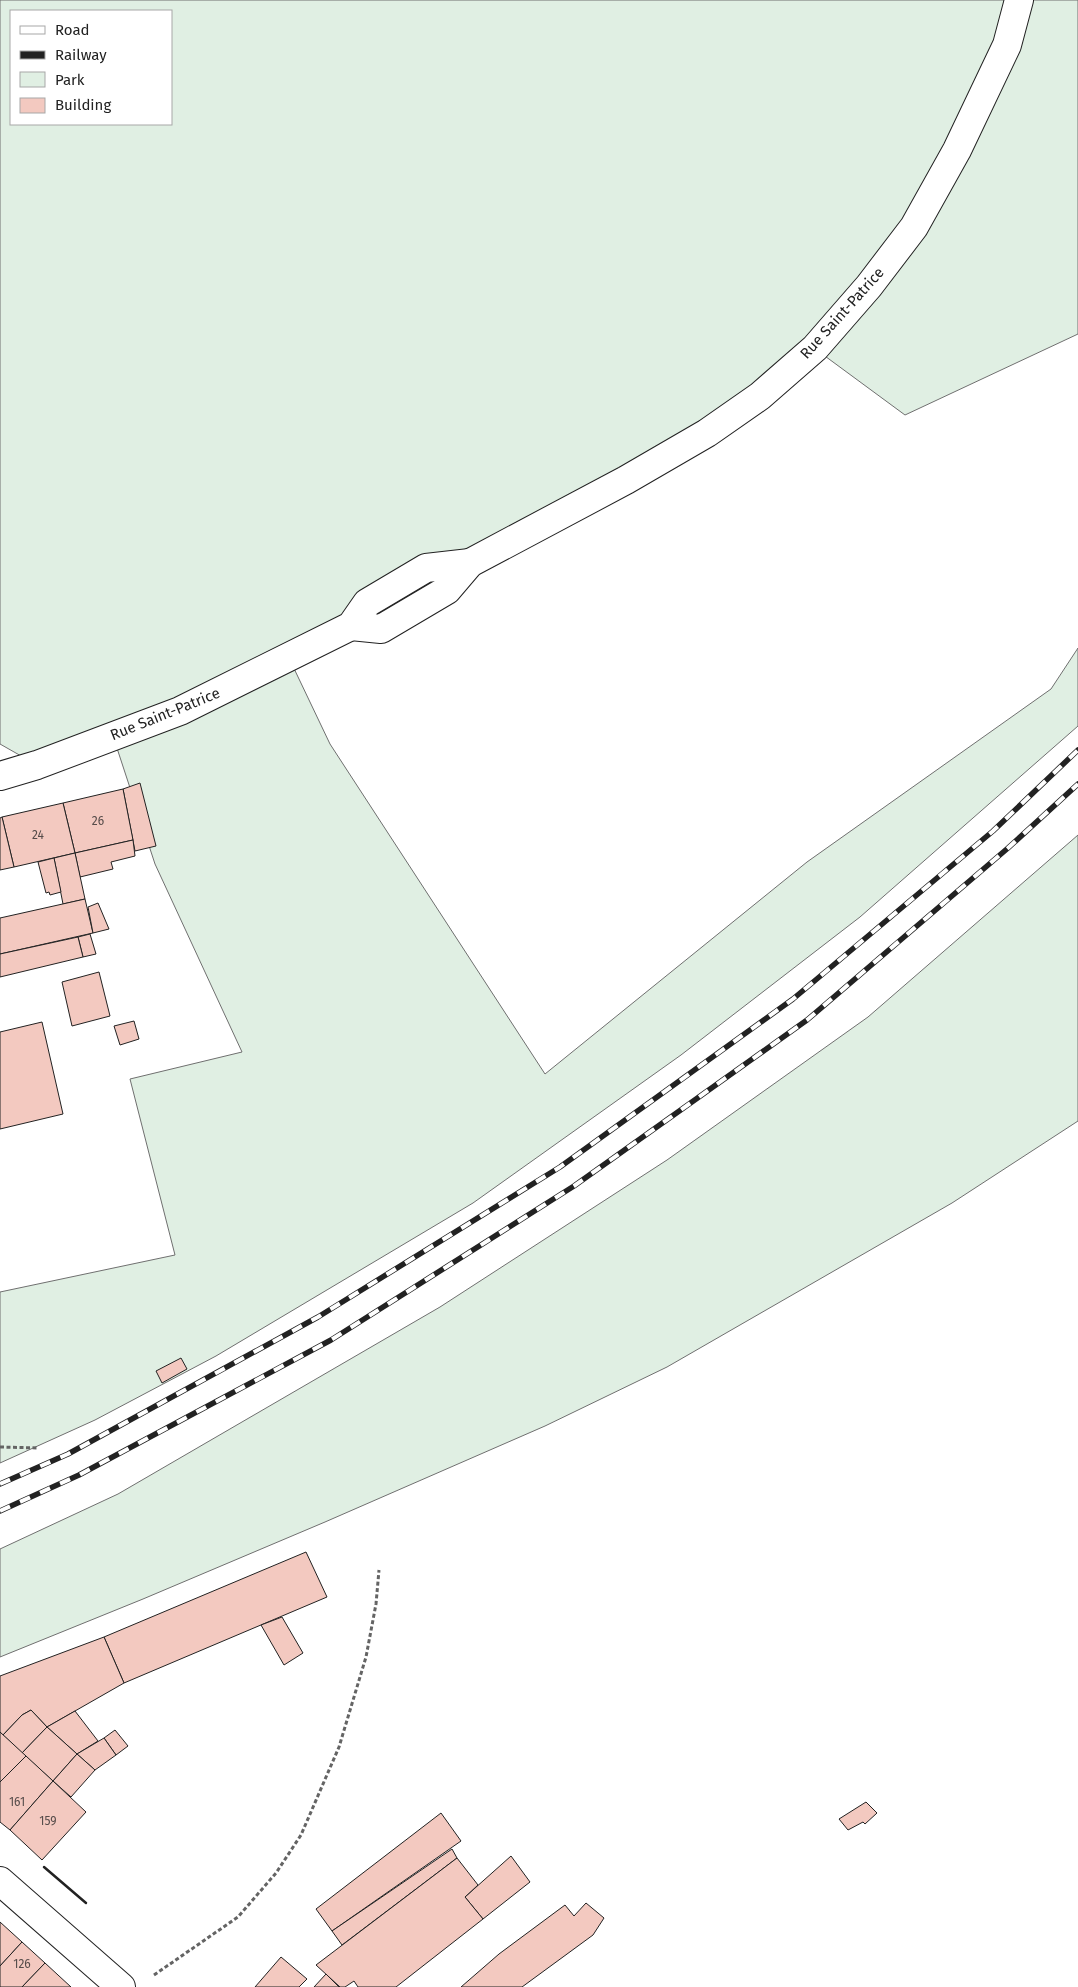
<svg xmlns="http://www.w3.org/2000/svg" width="1078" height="1987" font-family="'Fira Sans',sans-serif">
<rect width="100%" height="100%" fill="#fff"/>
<g fill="#e0efe3" stroke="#6f6f6f" fill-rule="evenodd">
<path d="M 0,0 L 1078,0 L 1078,334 L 905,415 L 814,348 L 447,590 L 289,658 L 330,744 L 545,1074 L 807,862 L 1051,689 L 1078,648 L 1078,726 L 860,917 L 681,1055 L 473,1203 L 216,1356 L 95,1420 L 0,1463 L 0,1292 L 175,1255 L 130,1079 L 242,1052 L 155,864 L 113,736 L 37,765 L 0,744 ZM 11,11 L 171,11 L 171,124 L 11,124 Z"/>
<polygon points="1078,835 1078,1121 952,1203 667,1367 545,1426 325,1522 143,1599 0,1657 0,1549 118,1494 440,1307 667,1160 868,1017"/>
</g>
<g fill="#f3c9c0" stroke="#222">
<polygon points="140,783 156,846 135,851 123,789"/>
<polygon points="123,789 133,840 75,853 63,803"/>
<polygon points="63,803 75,853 14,867 2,817"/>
<polygon points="2,817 14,867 0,870 0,818"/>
<polygon points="133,840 135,856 111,862 113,869 80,877 75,853"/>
<polygon points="75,853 85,899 63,904 54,858"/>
<polygon points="54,858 61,892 50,895 49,892 46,893 38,862"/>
<polygon points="85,899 93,933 0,954 0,918"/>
<polygon points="98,903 109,929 93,933 88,907"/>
<polygon points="90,934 96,954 83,957 78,937"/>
<polygon points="78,937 83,957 0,977 0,954"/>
<polygon points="99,972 110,1016 72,1026 62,982"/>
<polygon points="134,1021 139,1039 120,1045 114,1026"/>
<polygon points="42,1022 63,1114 0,1129 0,1032"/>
<polygon points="181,1358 187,1369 162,1383 156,1371"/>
<polygon points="306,1552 327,1597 124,1683 104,1637"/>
<polygon points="282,1617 303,1653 284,1665 261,1625"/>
<polygon points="104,1637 124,1683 47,1727 31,1710 22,1715 3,1735 0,1732 0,1676"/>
<polygon points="31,1710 47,1727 22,1753 3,1735 22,1715"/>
<polygon points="75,1711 98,1741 77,1754 47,1727"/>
<polygon points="47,1727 77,1754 53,1781 22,1753"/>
<polygon points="115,1730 128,1746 116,1755 104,1738"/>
<polygon points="0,1732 26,1756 0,1782"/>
<polygon points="104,1738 116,1755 95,1770 77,1754"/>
<polygon points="77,1754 95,1770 71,1797 53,1781"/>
<polygon points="26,1756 53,1781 10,1830 0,1822 0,1782"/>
<polygon points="53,1781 86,1812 42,1860 10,1830"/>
<polygon points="866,1802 877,1813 865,1824 863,1822 848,1830 839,1819"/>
<polygon points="441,1813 461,1841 332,1931 316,1909"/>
<polygon points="452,1849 457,1858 342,1945 332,1931"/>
<polygon points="511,1856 530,1882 483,1919 465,1897"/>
<polygon points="457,1858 478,1885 465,1897 483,1919 396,1987 358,1987 354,1981 345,1987 340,1987 316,1965"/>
<polygon points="586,1903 604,1918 593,1935 522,1987 461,1987 499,1954 565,1905 574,1916"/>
<polygon points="0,1922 22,1942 0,1966"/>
<polygon points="22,1942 45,1963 22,1987 0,1987 0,1966"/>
<polygon points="281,1957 307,1979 299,1987 255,1987"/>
<polygon points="45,1963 71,1987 22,1987"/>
<polygon points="326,1974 339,1987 340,1987 314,1987"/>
</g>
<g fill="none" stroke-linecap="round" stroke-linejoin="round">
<g stroke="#222" stroke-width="30">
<g id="minor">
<polyline points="351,626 381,629 447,590 470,563 626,480 707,433 760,396 815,348 869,286 914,227 957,150 1007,45 1019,0"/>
<polyline points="0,776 37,765 180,711 351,626 367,603 426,568 470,563"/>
<polyline points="0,1881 121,1987"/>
</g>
</g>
<g stroke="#646464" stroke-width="3" stroke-dasharray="4 2.5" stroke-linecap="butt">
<polyline points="0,1447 38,1448"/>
<polyline points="154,1975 238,1917 276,1873 301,1835 339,1747 366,1657 376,1604 379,1570"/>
</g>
<use href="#minor" stroke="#fff" stroke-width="28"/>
<g stroke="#222" stroke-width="5.5">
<g id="rail">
<polyline points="0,1484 68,1454 318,1317 560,1167 793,999 993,831 1078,750"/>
<polyline points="0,1511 79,1475 331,1340 574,1186 807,1020 1008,848 1078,784"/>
</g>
</g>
<use href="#rail" stroke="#fff" stroke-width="4" stroke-dasharray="11" stroke-linecap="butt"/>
<polyline stroke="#222" stroke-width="2.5" points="44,1867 86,1903"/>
</g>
<g text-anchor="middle" stroke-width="4" stroke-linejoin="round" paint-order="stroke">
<g font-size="12" fill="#564c4a">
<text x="98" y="825">26</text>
<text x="38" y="839">24</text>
<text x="17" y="1806">161</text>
<text x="48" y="1825">159</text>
<text x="22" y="1968">126</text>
</g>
<g font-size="15" fill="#222" stroke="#fff">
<text transform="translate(842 313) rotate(-48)" y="5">Rue Saint-Patrice</text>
<text transform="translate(165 714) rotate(-22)" y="5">Rue Saint-Patrice</text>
</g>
</g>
<rect x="10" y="10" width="162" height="115" fill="#ffffff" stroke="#a7a7a7"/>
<rect x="20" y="26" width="25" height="8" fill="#ffffff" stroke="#a7a7a7"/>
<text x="55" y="35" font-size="15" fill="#222222">Road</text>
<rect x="20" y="51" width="25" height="8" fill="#222222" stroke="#a7a7a7"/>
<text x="55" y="60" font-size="15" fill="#222222">Railway</text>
<rect x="20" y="72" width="25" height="15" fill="#e0efe3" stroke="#a7a7a7"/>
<text x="55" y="85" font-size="15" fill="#222222">Park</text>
<rect x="20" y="98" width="25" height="15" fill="#f3c9c0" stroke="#a7a7a7"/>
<text x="55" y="110" font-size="15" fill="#222222">Building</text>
</svg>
